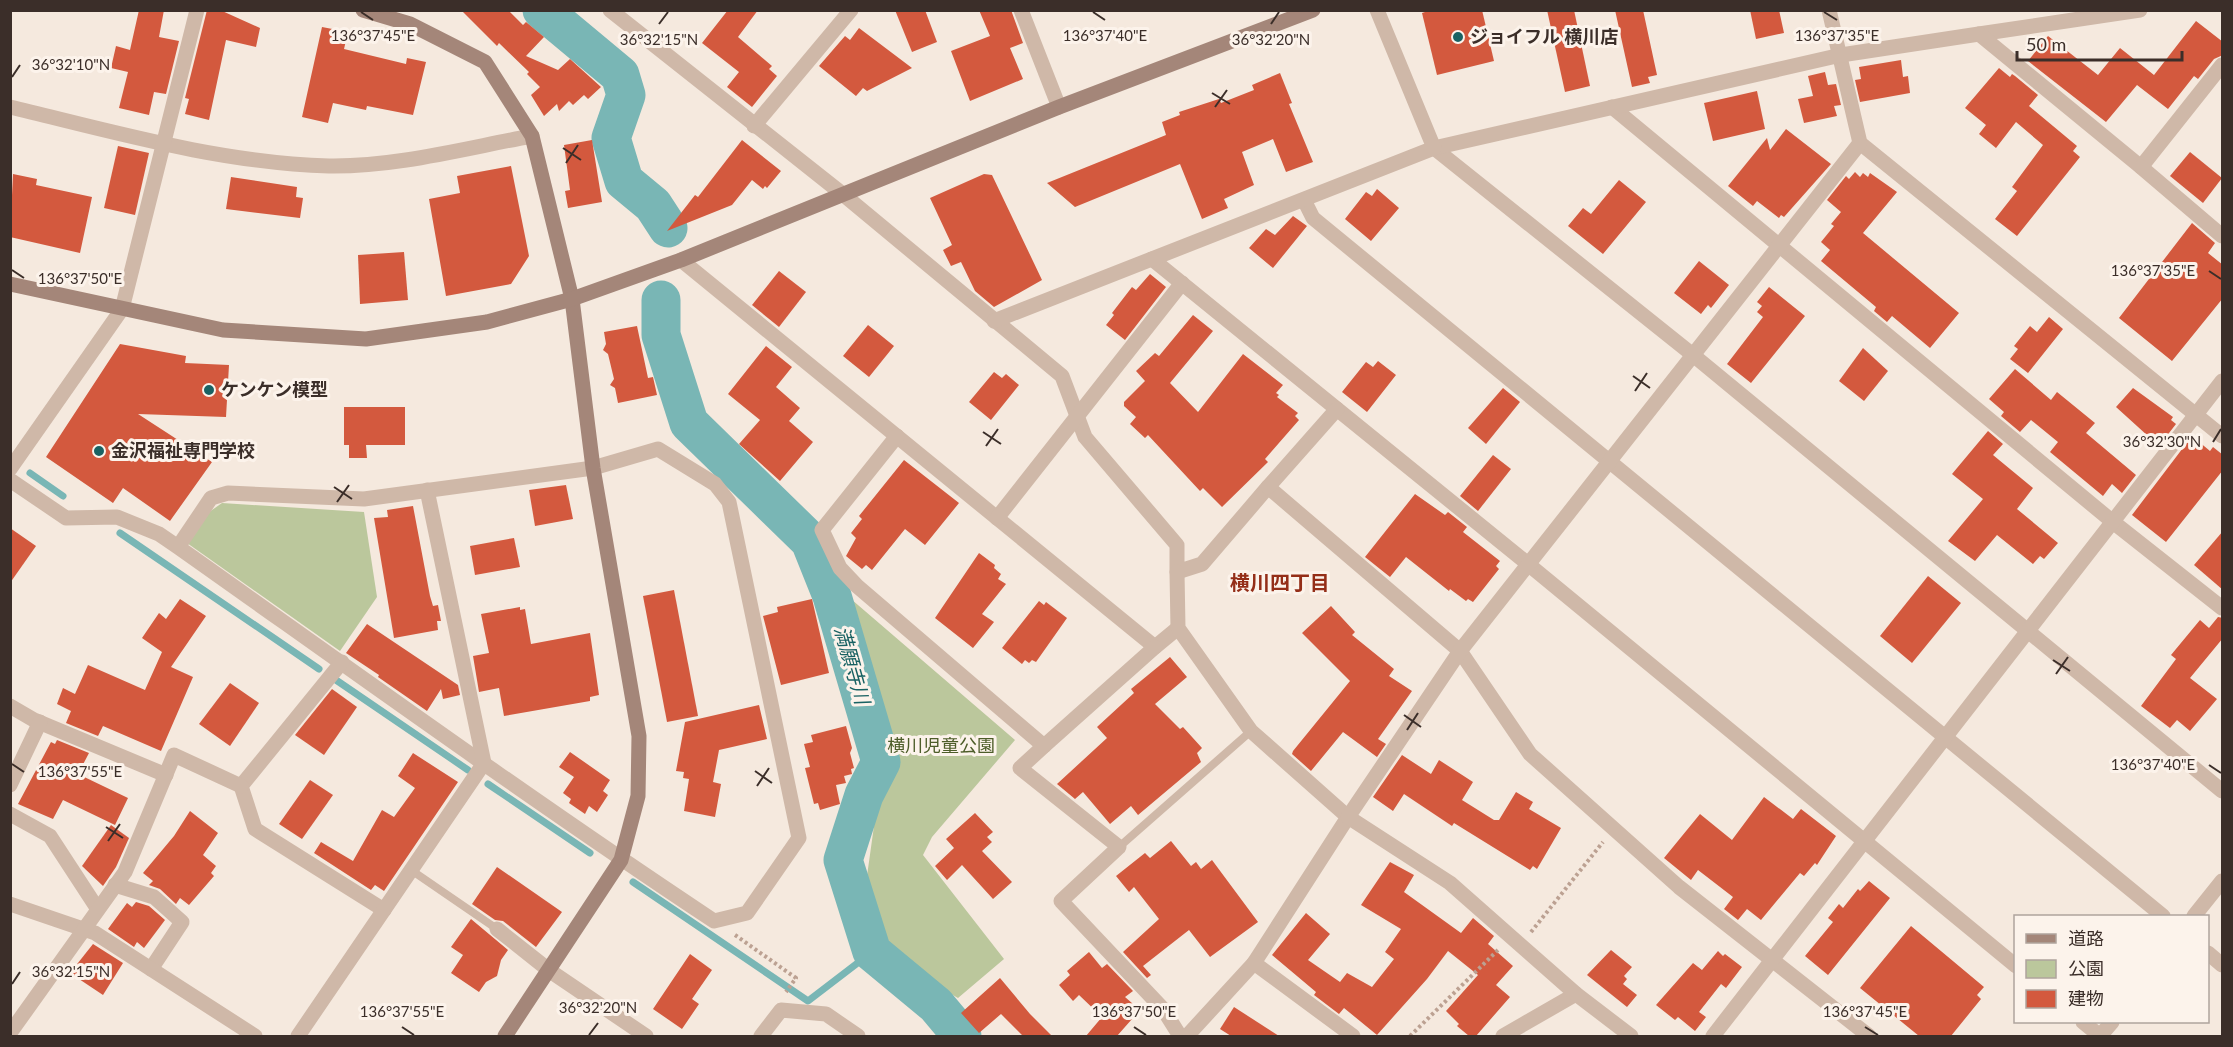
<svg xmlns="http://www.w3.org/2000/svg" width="2233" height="1047" font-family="Lato,'Noto Sans JP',sans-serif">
<rect width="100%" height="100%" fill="#f5e9de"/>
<g fill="#bbc79c">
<polygon points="222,503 364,512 377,597 340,651 187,543 202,517"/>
<polygon points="844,593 1015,740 932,837 923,855 1004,959 958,998 895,962 870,923 867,876 880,783 891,763"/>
</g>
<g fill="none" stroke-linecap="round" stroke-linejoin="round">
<g stroke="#79b6b5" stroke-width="7">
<polyline points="30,473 63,496"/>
<polyline points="120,533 319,669"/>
<polyline points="336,680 468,770"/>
<polyline points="488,784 590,853"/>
<polyline points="633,882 808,1001 872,952"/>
</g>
<g stroke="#79b6b5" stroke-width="39">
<polyline points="542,10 620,75 626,95 611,138 624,181 653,205 668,228"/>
<polyline points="661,300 661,335 689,423 810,541 832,596 881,762 864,795 843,860 872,952 936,1005 962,1036"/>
</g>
</g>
<g fill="#d3593e">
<polygon points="139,10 164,10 159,37 179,41 166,94 154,92 149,115 119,108 128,72 111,68 116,46 130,50"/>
<polygon points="207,10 220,10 260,28 256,47 226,40 209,120 185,114 189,99 185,98"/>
<polygon points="461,10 508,10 523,25 526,22 544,37 526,56 558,70 570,59 601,87 588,99 584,95 573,105 569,101 559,111 557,104 544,116 531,95 540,87 527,74 529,72 499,43 497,46"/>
<polygon points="728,10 758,10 738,37 772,66 769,69 777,76 752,107 727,87 739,72 702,43"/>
<polygon points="895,10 925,10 937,42 912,52"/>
<polygon points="979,10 1011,10 1023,43 1010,48 1023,79 970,101 951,51 990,36"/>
<polygon points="1431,10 1482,10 1494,61 1437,75 1422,13"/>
<polygon points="1547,10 1574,10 1590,86 1565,92"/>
<polygon points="1615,10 1643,10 1657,75 1648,77 1650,83 1632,87"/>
<polygon points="1750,10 1779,10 1784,33 1756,39"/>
<polygon points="2196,21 2223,42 2223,55 2214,59 2198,79 2194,76 2168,109 2137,85 2106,122 2028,61 2048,36 2098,75 2120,48 2154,75"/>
<polygon points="322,27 348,32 344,49 406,64 407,58 426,62 413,115 367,106 366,110 333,103 328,123 302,117"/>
<polygon points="859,28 912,68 867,91 863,88 856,96 819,66 845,36 850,40"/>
<polygon points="1901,60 1903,77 1908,76 1910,93 1860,102 1855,80 1861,79 1859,67"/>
<polygon points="1999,68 2010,77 2012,74 2015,76 2038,95 2029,106 2077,146 2073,151 2080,157 2017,236 1995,219 2017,191 2012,187 2043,145 2016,122 1996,148 1979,134 1986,125 1965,108"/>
<polygon points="1825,72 1828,85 1836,84 1841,105 1834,106 1837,116 1804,123 1798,99 1813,96 1808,76"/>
<polygon points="1280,73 1292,103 1289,104 1313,162 1286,172 1273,139 1242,152 1254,185 1224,199 1228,208 1202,219 1180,164 1075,207 1047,183 1166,135 1162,122 1180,115 1179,112 1219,99 1221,103 1254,90 1252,85"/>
<polygon points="1757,91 1765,129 1713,141 1704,103"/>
<polygon points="1786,129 1831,164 1784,217 1781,215 1779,218 1757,201 1753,206 1728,186 1767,138 1770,150"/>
<polygon points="592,140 602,202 568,208 565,191 570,190 564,145"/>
<polygon points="742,140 781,171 767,188 765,186 763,189 752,180 732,205 667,231 695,195 698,197"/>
<polygon points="118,146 149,153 135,215 104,208"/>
<polygon points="2190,152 2222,178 2203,203 2170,176"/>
<polygon points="511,166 529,256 511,284 446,296 429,199 460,193 457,176"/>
<polygon points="1855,172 1860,177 1863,173 1868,177 1870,173 1897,192 1863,233 1959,313 1930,348 1892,316 1887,322 1874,311 1876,307 1821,261 1830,250 1821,242 1834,226 1831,224 1841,212 1827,200 1846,176 1849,179"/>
<polygon points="13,174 37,179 36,185 92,197 80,253 10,237"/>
<polygon points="984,174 992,175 1042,280 994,307 975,291 961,262 951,266 943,250 952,245 930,198"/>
<polygon points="231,177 297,187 296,197 303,198 300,218 226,209"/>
<polygon points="1619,180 1646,202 1603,254 1568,226 1583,208 1591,214"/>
<polygon points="1377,189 1399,208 1371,241 1345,219 1366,192 1372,196"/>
<polygon points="1293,216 1307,226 1273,268 1249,248 1266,229 1275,235"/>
<polygon points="2192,223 2215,243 2208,253 2223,265 2223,298 2172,361 2119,318"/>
<polygon points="404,252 408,300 360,304 358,255"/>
<polygon points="1699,261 1729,285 1711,308 1708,305 1701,314 1674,293"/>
<polygon points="779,271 806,292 779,327 752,305"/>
<polygon points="1150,274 1166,287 1125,340 1106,325 1114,315 1112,313 1132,287 1136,290"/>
<polygon points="1769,287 1805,316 1751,383 1727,364 1763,317 1757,312 1762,306 1757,302"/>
<polygon points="1193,315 1213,331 1170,383 1198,412 1243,354 1283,385 1276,393 1279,395 1277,397 1298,413 1295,416 1299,420 1265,459 1268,462 1222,507 1203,488 1200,491 1148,435 1145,438 1130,424 1136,417 1124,406 1124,402 1145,381 1136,371 1155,353 1159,356"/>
<polygon points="2049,317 2063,329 2028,373 2010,359 2018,349 2014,346 2030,326 2037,332"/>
<polygon points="868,325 894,346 869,377 843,356"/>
<polygon points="637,326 648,378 653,377 657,395 618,403 615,388 610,385 614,379 608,354 603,350 606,344 604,332"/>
<polygon points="120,344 186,356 185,363 229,365 226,417 138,414 212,462 170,521 123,488 113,503 46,457"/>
<polygon points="766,346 792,367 776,387 800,408 789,421 813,442 780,481 739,444 760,420 728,394"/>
<polygon points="1863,348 1888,371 1864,401 1839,381"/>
<polygon points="1378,361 1396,375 1367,412 1342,392 1366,362 1373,367"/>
<polygon points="2015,369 2051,400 2057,392 2095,423 2086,433 2136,475 2122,493 2112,484 2103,496 2050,452 2058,442 2031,420 2020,432 2001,416 2004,412 1989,399"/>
<polygon points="994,372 1002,378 1006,374 1019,385 991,420 969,402"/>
<polygon points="1503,388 1520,402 1486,444 1468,428"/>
<polygon points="2133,388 2173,417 2171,420 2176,424 2159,446 2116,407"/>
<polygon points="344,407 405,407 405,445 366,445 367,458 349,458 349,445 344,445"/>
<polygon points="1988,431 2003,444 1993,455 2033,488 2017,509 2058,543 2044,559 2040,556 2033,564 1997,535 1975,561 1948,541 1983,499 1952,474"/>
<polygon points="2192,436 2210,451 2213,447 2223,455 2223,470 2166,542 2132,515"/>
<polygon points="1493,455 1511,469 1478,511 1460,496"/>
<polygon points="904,460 959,503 925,545 905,529 872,570 866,565 862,569 846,556 856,538 851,533 862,519 859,516"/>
<polygon points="566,485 573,519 535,526 529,490"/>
<polygon points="1415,494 1445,515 1448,512 1467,527 1463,532 1500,561 1496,566 1499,569 1473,602 1468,599 1466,601 1450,589 1449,591 1406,557 1390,577 1365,557"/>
<polygon points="413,506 430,596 433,606 438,605 441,621 437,621 438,630 394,638 374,518 388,517 387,510"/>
<polygon points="10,528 36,546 10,583"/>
<polygon points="2223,531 2223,590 2194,565"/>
<polygon points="514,538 520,567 475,575 470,546"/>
<polygon points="979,553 995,565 994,568 1001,574 998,579 1006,584 982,614 994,622 973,648 935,618"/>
<polygon points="1928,576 1961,603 1912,663 1880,636"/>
<polygon points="674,590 698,716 667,722 643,596"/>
<polygon points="180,599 206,616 171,667 193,677 161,751 103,726 98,736 66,723 71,711 57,704 63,688 75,694 88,665 145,690 162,652 142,638 159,613 166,619"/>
<polygon points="812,599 829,673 781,685 763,616 778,612 777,607"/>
<polygon points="1039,601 1044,605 1046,602 1067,618 1036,662 1032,660 1029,663 1025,660 1022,664 1002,648"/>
<polygon points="1331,606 1355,632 1352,635 1394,669 1389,676 1412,691 1378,739 1386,744 1377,757 1343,732 1311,771 1292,754 1293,751 1350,681 1302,633"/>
<polygon points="520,607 520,610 525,609 531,644 590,633 599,695 590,697 590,701 504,716 499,688 479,692 473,656 489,653 481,614"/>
<polygon points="2218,617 2223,618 2223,638 2190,678 2217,699 2190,731 2177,720 2170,728 2141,706 2176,659 2171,655 2200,620 2209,628"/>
<polygon points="367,624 458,685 460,695 443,699 441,689 427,711 378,677 379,675 346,653"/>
<polygon points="1170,657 1187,677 1155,704 1180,729 1183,727 1202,748 1197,753 1201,762 1138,815 1131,806 1110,824 1083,792 1075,799 1057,784 1107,738 1097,727 1134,693 1131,689"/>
<polygon points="230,683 259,703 230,746 199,724"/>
<polygon points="332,689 357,707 324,755 295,735"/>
<polygon points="759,705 767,739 719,750 713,782 721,784 715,817 684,811 689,779 683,778 684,772 676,771 685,722"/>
<polygon points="846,726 852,748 850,753 854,768 851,769 852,774 844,776 846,783 836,785 840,804 820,810 818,803 814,804 805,768 810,767 804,744 813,742 811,735"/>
<polygon points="57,740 89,753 78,774 128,798 115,825 63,800 53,819 18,804 51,742 55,744"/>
<polygon points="570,752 610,780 603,791 608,795 597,812 589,806 585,814 569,803 571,799 563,793 574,777 559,767"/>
<polygon points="413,753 458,782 384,891 375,885 371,890 314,853 321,842 353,861 382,810 394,817 415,788 398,776"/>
<polygon points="1402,755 1431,774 1439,760 1473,782 1462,800 1494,820 1499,820 1516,792 1533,802 1529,809 1561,828 1537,869 1533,866 1530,870 1454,823 1452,826 1404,794 1393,811 1373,797"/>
<polygon points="310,780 333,795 302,839 279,824"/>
<polygon points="1764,797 1793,819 1801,809 1836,836 1817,865 1815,863 1804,876 1800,873 1761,920 1747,909 1738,920 1724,909 1733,897 1698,870 1691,880 1664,858 1700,814 1732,840"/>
<polygon points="190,811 218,833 203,855 216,866 211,873 214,876 189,905 180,898 176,904 160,889 149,885 153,881 143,873 174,836"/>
<polygon points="975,813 993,832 987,837 992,842 982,851 1012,882 993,899 962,865 947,880 935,866 954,848 946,839"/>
<polygon points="111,825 129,838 116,867 103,886 82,866"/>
<polygon points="1171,841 1191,866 1196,862 1201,869 1212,860 1258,922 1210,957 1189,930 1143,966 1151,975 1147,978 1123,952 1159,919 1134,887 1129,892 1116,876 1145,853 1150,858"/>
<polygon points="1390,862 1414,875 1404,892 1461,933 1473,918 1494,936 1488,944 1513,966 1496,985 1510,997 1476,1036 1469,1036 1457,1026 1459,1024 1446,1011 1478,975 1448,951 1427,979 1377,1035 1344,1008 1339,1014 1314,995 1316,992 1272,955 1306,913 1330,934 1308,960 1340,982 1347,973 1372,987 1394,959 1385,952 1401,929 1361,905"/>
<polygon points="497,867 562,912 536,947 503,921 495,920 472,904"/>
<polygon points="1869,881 1890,898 1828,975 1805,956 1833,922 1828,918 1839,904 1843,908 1858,889 1860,891"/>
<polygon points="136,902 149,906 165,920 144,948 137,942 134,947 108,929 127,903 132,907"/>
<polygon points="471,919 508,950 501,960 497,976 486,982 479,992 451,973 463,955 451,947"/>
<polygon points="1911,926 1984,987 1977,995 1981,999 1951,1036 1919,1036 1860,988"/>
<polygon points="93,944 123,963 103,995 70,973"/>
<polygon points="1611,950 1632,967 1624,976 1627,979 1623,984 1637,995 1627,1007 1587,975"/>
<polygon points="1718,951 1723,956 1725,954 1742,967 1726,988 1721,984 1699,1012 1706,1017 1695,1031 1678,1017 1675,1020 1656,1005 1693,963 1702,970"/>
<polygon points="1089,952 1102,968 1107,964 1133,991 1125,997 1140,1010 1117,1036 1086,1036 1102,1017 1079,995 1073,1001 1059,985 1070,975 1067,971"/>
<polygon points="690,954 712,970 692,999 699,1004 682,1029 653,1009"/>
<polygon points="1000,978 1030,1014 1052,1036 1023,1036 1001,1014 979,1033 961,1013"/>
<polygon points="1234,1007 1279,1036 1231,1036 1220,1029"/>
</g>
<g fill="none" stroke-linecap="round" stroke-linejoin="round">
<g stroke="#bca192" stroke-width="4" stroke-dasharray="3 3" stroke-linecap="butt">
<polyline points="1531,932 1603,842"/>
<polyline points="735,935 796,978 786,992"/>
<polyline points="1410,1036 1499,949"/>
</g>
<g stroke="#cfb8a8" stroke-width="8">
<polyline points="1119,847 1251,731"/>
<polyline points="411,870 497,929"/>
</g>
<g stroke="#cfb8a8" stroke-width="15">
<polyline points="610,10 845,196 1062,376 1085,437 1177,545 1177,572 1202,564 1268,487 1460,651 1530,754 1679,887 1869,1036"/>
<polyline points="1021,10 1059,107"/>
<polyline points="1829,10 1860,143 2222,436"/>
<polyline points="1979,34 2140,10"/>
<path d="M 10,107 C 114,132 221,163 329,166 C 396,167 466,148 532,136"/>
<polyline points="1612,107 2113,522 2222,608"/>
<polyline points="754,126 851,10"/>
<polyline points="1434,148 1693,355 2222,791"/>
<polyline points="1434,148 1841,55 1979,34 2141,167 2222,65"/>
<polyline points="2141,167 2222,236"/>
<polyline points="1304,200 1313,218 2163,916"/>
<polyline points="1152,259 1528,564 2016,966"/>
<polyline points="681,260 1155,647 1178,628"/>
<polyline points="994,321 1434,148 1377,10"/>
<polyline points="897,436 822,530 840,568 857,586 1044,746 1020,768 1119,847 1061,901 1163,1009 1180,1036"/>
<polyline points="10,469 122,309 197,10"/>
<path d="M 10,480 L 66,518 L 117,517 L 159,534 L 178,547 C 356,673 533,801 714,921 L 747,913 L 799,838 L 729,502 L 715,484 L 658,449 L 593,468 L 364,499 L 228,493 L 211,498 L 178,547"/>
<polyline points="1268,487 1337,409"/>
<polyline points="997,518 1182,283"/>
<polyline points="1177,572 1178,628 1251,731 1348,817 1254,963 1187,1036"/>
<polyline points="342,662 241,786 255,829 384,910"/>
<polyline points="10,706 34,720 166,775"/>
<polyline points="1044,746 1155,647"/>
<polyline points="10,785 40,722"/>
<polyline points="10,814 50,836 97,908"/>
<polyline points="115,885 154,897 182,922 151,969"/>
<polyline points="10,904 95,933 255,1036"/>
<polyline points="2194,916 2222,881"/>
<polyline points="497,929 550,971 646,1036"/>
<polyline points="2208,953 2222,965"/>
<polyline points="1254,963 1353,1036"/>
<polyline points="2083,1022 2100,1036"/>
<polyline points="10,1033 125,872 174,755 241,786"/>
<polyline points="298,1036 484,763 427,490"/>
<polyline points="761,1036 781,1010 826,1014 858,1036"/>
<polyline points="1503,1036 1576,994"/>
<polyline points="1631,1036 1576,994 1450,883 1348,817 1460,651 1860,143"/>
<polyline points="1713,1036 2222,381"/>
<polyline points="2100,1036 2112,1022"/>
</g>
<g stroke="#a48679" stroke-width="15">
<polyline points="363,10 410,24 485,62 532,136 572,299 593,468 639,736 638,796 621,860 505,1036"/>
<polyline points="10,284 223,330 366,339 487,322 572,299 681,260 1059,107 1313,10"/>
</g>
</g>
<path fill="none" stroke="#3b2e29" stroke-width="2" d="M 361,12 L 373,20M 1093,12 L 1105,20M 1824,12 L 1837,20M 659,24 L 668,12M 1271,24 L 1279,12M 12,77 L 20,65M 1212,93 L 1230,104M 1215,107 L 1227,90M 563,148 L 581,160M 566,163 L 578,145M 12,270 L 24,278M 2209,271 L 2221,279M 1633,376 L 1650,388M 1635,391 L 1647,373M 983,432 L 1001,444M 2213,442 L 2221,429M 986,446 L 998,429M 334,487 L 352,499M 337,502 L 349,485M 2053,660 L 2070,671M 2056,674 L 2068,657M 1404,715 L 1421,727M 1407,730 L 1418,713M 12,764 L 24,772M 2209,765 L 2221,773M 755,771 L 772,783M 757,786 L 769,768M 106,827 L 123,838M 108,841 L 120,824M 12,984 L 20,972M 402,1027 L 414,1035M 1134,1027 L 1146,1035M 1865,1027 L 1878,1035M 589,1035 L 598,1023"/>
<g fill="#196263" stroke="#fcf3eb" stroke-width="2">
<circle cx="1458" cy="37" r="6"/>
<circle cx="209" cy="390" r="6"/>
<circle cx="99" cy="451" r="6"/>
</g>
<g text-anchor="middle" stroke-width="6" stroke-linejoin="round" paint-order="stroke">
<g font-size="18" font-weight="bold" fill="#3b2e29" stroke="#fcf3eb" text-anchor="start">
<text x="1470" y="43">ジョイフル 横川店</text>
<text x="221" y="396">ケンケン模型</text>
<text x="111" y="457">金沢福祉専門学校</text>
</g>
<g font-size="18" fill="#4d5d29" stroke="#fcf3eb">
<text x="941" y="752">横川児童公園</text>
</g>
<g font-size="20" font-weight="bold" fill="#942e18" stroke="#fcf3eb">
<text x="1280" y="590">横川四丁目</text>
</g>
<g font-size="20" font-style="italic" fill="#196263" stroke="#fcf3eb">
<text transform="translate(852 665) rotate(74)" y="7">満願寺川</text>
</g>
</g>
<g font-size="15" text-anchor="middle" fill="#3b2e29" stroke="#fcf3eb" stroke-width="6" stroke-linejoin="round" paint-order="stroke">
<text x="373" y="41">136°37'45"E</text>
<text x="1105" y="41">136°37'40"E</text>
<text x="1837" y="41">136°37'35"E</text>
<text x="659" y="45">36°32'15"N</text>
<text x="1271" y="45">36°32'20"N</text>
<text x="71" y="70">36°32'10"N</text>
<text x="2153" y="276">136°37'35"E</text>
<text x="80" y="284">136°37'50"E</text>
<text x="2162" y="447">36°32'30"N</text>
<text x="2153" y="770">136°37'40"E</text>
<text x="80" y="777">136°37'55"E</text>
<text x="71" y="977">36°32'15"N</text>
<text x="598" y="1013">36°32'20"N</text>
<text x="402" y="1017">136°37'55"E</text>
<text x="1134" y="1017">136°37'50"E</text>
<text x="1865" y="1017">136°37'45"E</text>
</g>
<rect width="2233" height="1047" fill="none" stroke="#3b2e29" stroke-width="24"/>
<rect x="2014" y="915" width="195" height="108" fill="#fcf3eb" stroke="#afa49d" stroke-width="1.5"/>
<rect x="2026" y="934" width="30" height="9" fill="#a48679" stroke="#afa49d" stroke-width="1.5"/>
<text x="2068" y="945" font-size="18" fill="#3b2e29">道路</text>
<rect x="2026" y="960" width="30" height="18" fill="#bbc79c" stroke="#afa49d" stroke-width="1.5"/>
<text x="2068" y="975" font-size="18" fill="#3b2e29">公園</text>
<rect x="2026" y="990" width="30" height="18" fill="#d3593e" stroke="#afa49d" stroke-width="1.5"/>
<text x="2068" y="1005" font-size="18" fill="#3b2e29">建物</text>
<path d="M2017 51v9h165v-9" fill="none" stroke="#3b2e29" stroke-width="3"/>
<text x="2026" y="51" font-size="18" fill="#3b2e29" stroke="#fcf3eb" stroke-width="4.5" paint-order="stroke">50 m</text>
</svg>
